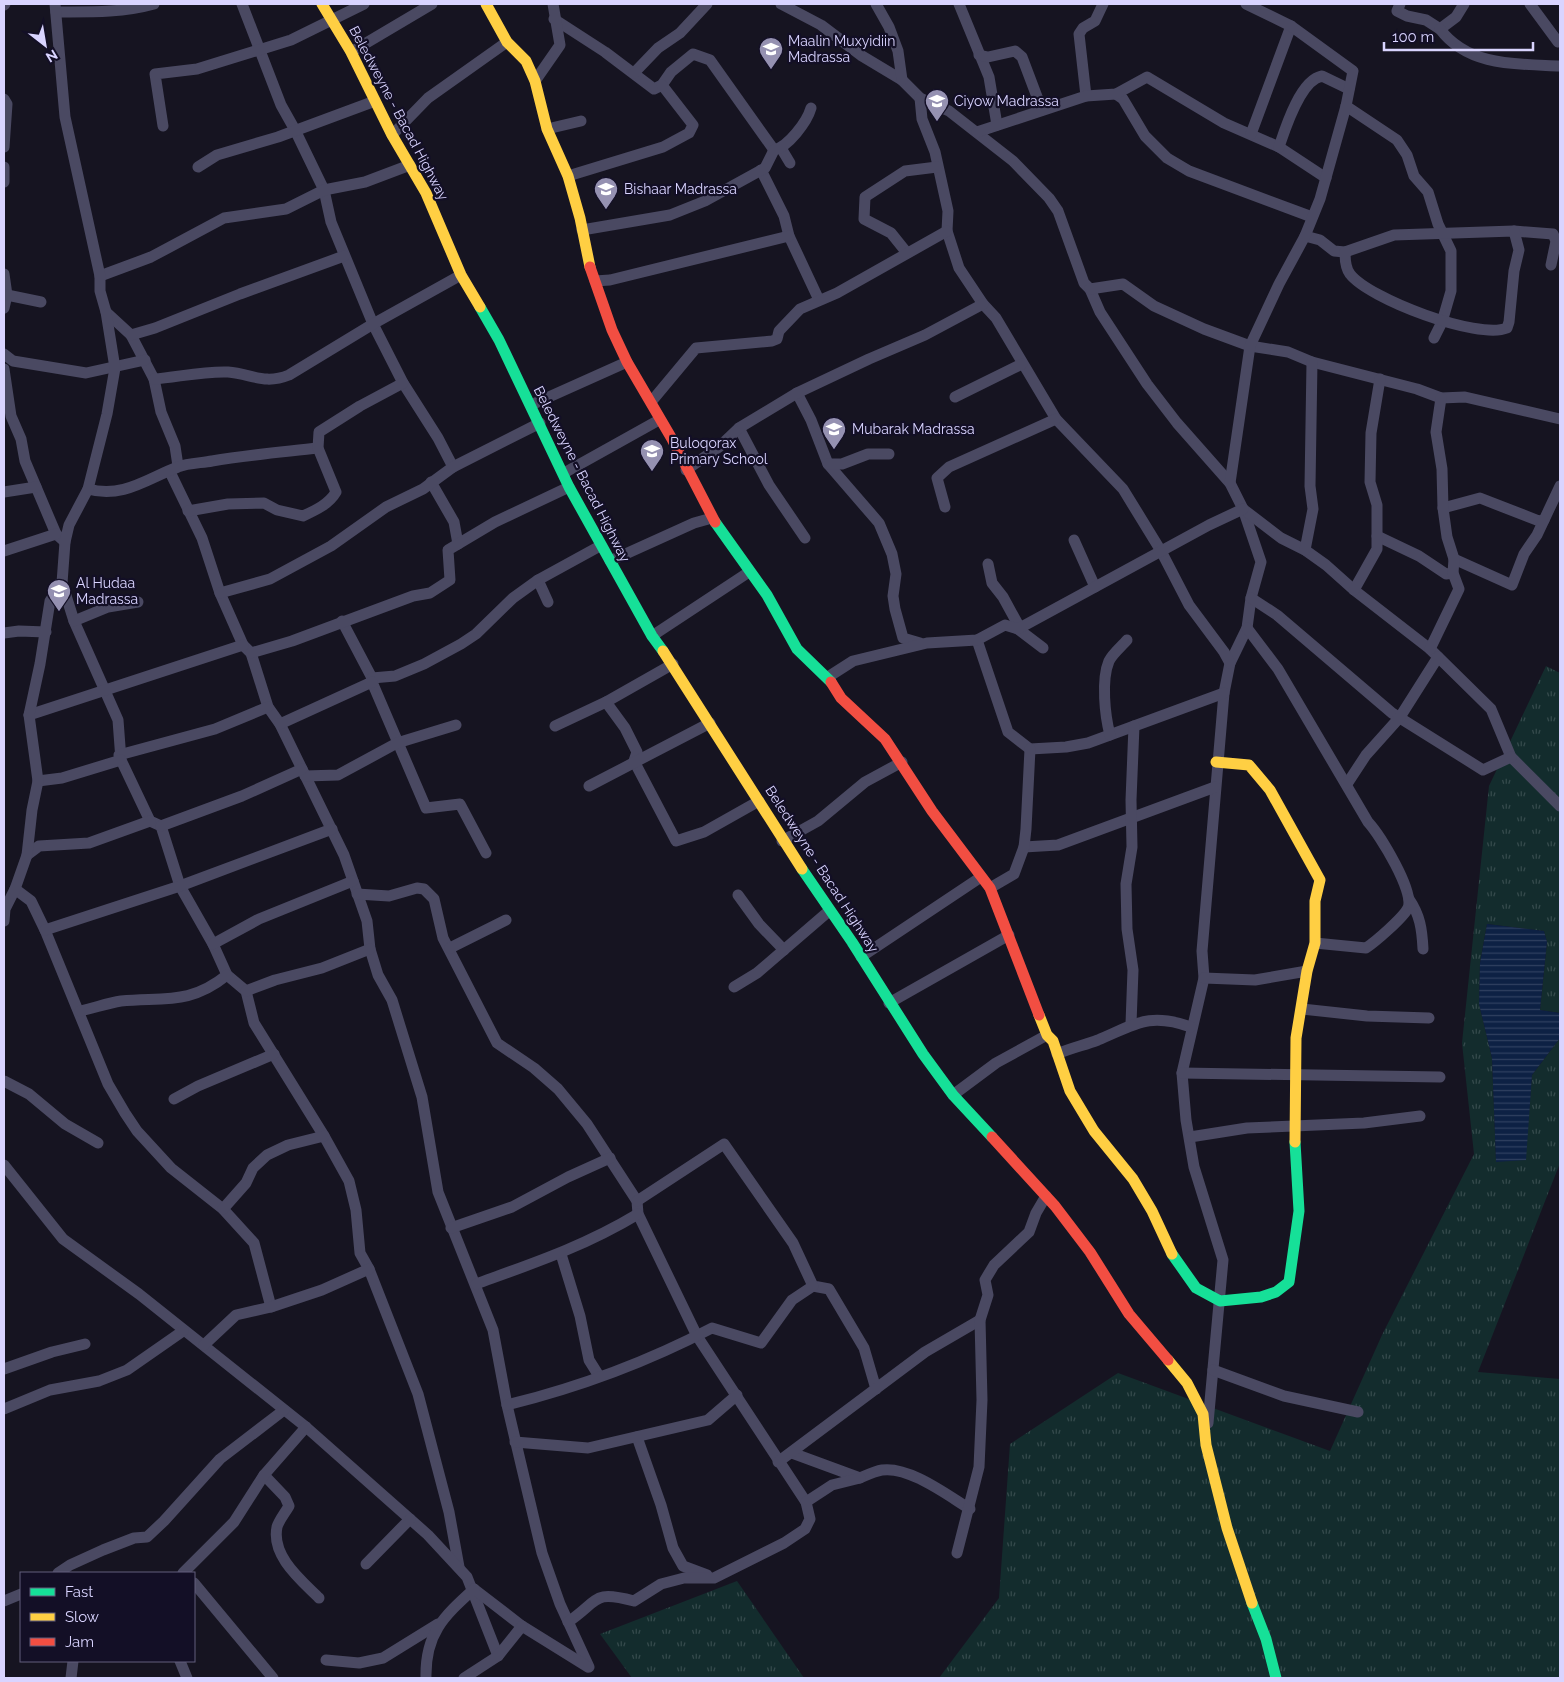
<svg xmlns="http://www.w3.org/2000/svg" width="1564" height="1682" font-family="Raleway,sans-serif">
<defs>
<pattern id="grass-tufts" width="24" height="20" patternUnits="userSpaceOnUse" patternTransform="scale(1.25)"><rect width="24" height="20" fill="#132c2d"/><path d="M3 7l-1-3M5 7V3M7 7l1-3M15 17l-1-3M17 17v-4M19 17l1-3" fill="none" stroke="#354a4c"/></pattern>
<pattern id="water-rules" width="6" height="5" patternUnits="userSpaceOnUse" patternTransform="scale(1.25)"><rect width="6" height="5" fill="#0d2144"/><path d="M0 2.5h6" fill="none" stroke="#304060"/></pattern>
</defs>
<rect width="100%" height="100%" fill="#161421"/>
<g fill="url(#grass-tufts)">
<polygon points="1546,666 1560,673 1560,1013 1540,1010 1547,942 1544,931 1487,924 1480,963 1479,1004 1492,1058 1496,1161 1525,1159 1532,1075 1560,1038 1560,1163 1478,1372 1560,1379 1560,1678 939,1678 999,1598 1010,1444 1118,1373 1330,1451 1382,1335 1474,1154 1462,1043 1489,786"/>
<polygon points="737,1581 804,1678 632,1678 600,1634"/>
</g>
<polygon fill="url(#water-rules)" points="1487,924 1544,931 1547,942 1540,1010 1560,1013 1560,1038 1532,1075 1526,1160 1496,1162 1492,1058 1479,1004 1480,963"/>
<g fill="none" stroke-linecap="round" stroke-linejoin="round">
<g stroke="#4a4962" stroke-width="11">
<polyline points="242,4 281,105 295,130 324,190 331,222 373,324 403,383 438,438 453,467"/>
<polyline points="781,4 821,25 862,56 902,80 920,98 949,111 1013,161 1049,198 1058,211 1084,283 1090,289 1100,312 1147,384 1177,423 1230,483 1243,509 1261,562 1251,598 1247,628 1230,663 1224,693 1202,951 1204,978 1182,1073 1186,1120 1194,1167 1223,1260 1208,1423"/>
<polyline points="876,4 889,27 898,51 902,80"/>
<polyline points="959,4 989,77 997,125"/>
<polyline points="1400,4 1397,11 1407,16 1426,20 1440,29 1456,17 1464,4"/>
<polyline points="1530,4 1558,42"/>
<polyline points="4,5 5,4"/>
<path d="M 56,12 C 89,12 122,13 154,4"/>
<polyline points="554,19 605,52 654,89 662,85 671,72 693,54 710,60 774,150"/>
<path d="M 1440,29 C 1468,67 1518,64 1560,66"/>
<polyline points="351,52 432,4"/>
<polyline points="979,55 988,57 1015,51 1022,57 1042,110"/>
<polyline points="634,73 658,48 680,33 707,4"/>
<polyline points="535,81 560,45 553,4"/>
<polyline points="1116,94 1123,99 1145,136 1167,158 1189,171 1312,217"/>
<polyline points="1086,96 1079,34 1083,28 1095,21 1103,4"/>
<polyline points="920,98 922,119 935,152 948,211 947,231 959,268 983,304 996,318 1056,419 1123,489 1161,551 1189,605 1224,652 1230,663"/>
<polyline points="4,99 7,104 4,147"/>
<polyline points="1346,106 1397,140 1407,155 1414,176 1428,192 1438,224 1451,251 1451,291 1442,322 1434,338"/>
<polyline points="163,126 155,74 197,69 291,40 364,4"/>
<polyline points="547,129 581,121"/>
<polyline points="977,132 1086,96 1116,94 1147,77 1224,123 1279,147 1326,178"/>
<polyline points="1251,134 1291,26"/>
<polyline points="392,135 428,98 507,42"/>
<path d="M 1279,147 C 1285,129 1300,80 1322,76 L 1349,89"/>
<polyline points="781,148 790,163"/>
<polyline points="4,167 4,182"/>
<polyline points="198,167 217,155 278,137 375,101"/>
<polyline points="761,170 784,216 789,236 819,300"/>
<polyline points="568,176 663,147 689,133 693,125 662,85"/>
<path d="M 582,230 L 670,215 L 705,201 L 765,168 L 774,150 C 788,147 807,122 811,108"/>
<polyline points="1305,236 1320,240 1334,251 1345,252 1394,235 1514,231 1553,234 1556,241 1551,265"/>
<path d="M 1345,252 C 1345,259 1346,269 1350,274 C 1369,299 1478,340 1507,328 L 1509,322 L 1514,271 L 1519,250 L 1514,231"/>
<polyline points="907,253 891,233 864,219 865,197 905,171 937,167"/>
<polyline points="4,274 7,295 4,308"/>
<polyline points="100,276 151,257 224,218 286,209 324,190 365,182 410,165"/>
<polyline points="595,281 610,280 789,236"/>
<polyline points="1090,289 1123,284 1154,306 1204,329 1250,346 1288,352 1312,362 1417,389 1441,398 1465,397 1560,419"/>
<polyline points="7,295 41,302"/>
<polyline points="106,312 131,335 154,379 161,412 175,446 178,466"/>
<polyline points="131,335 155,328 240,294 344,256"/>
<polyline points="4,354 13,361 86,373 145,360"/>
<polyline points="4,369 11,416 21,439 25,461 56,534 65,542"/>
<path d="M 154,379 C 178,377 204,371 228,372 C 252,374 264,385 289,375 L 373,324 L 461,275"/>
<polyline points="797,393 811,420 828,464 879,523 892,554 896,574 893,596 895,609 903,638 920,643"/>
<polyline points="955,397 1022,364"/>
<polyline points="651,402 696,348 772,341 777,339 779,331 800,309 837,293 947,231"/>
<polyline points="531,405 627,362"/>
<polyline points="739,428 769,485 805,538"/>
<polyline points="828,464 842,464 868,454 889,454"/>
<polyline points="686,470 719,447 739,428 797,393 869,359 925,335 983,304"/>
<polyline points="170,472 202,538 220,593 243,645 251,653 268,707 280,724 344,855 367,921 370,949 378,975 392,1000 422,1097 438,1192 493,1330 507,1405 542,1553 560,1604 589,1667"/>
<polyline points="564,473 659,420"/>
<polyline points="431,482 454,522 458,544"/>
<polyline points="1230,483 1250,346 1279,284 1305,236 1320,199 1346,106 1353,71 1291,26 1246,4"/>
<path d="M 88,489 C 123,499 148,478 178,467 C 188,463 202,463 212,461 C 247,455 283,452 318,448"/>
<polyline points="4,492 36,487"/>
<polyline points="945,507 937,478 949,467 1056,419"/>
<polyline points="1443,508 1480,498 1539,521 1544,520"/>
<polyline points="1243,509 1281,538 1305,550 1326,565 1354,590 1430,649 1491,709 1511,757 1560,806"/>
<path d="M 188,511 L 228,504 L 264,503 L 277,510 L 303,516 C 316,510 329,504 336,492 L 318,448 L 319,432 L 360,406 L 403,383"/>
<polyline points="1377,536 1419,556 1446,574 1453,573"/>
<polyline points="1074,540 1095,587"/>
<polyline points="1305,550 1313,509 1310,486 1312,362"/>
<polyline points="4,551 56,534"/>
<polyline points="1454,559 1512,585 1524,554 1537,535 1560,486"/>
<polyline points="610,561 694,523 712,518"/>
<polyline points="988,564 992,583 1003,597 1020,628"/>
<polyline points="538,580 548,602"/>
<polyline points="62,583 74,621 118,720 121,760 150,821 161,826 180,886 213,944 227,975 246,991 254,1023 324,1136 349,1181 356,1210 360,1253 369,1269 418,1394 449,1512 459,1567"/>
<polyline points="1354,590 1377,549 1377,505 1370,482 1371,433 1380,379"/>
<polyline points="220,593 270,579 331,546 386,507 423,489 453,467 540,423"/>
<polyline points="1251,598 1277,615 1392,713 1483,770 1511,757"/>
<polyline points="74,621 108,607 138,602"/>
<polyline points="342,621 372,678 372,682 426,808 460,804 486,853"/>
<path d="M 1247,628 L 1278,669 L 1368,822 C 1380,835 1415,892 1408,908 C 1403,918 1375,942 1366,948 L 1315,943"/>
<polyline points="1018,629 1043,648"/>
<polyline points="4,633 19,631 46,632"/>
<polyline points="652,636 749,572"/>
<polyline points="977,640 1008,732 1030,749 1066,747 1088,743 1224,693"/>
<polyline points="1430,649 1459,589 1453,573 1454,559 1447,537 1443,508 1442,469 1436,432 1441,398"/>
<polyline points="251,653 292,641 413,596 430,593 450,580 448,550 495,522 569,487"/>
<polyline points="828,677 853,661 927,643 977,640 1005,625 1018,629 1209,525 1243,509"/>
<polyline points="372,678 395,676 424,664 461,644 476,634 513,598 538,580 600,546"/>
<polyline points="606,702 673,664"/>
<polyline points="29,715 243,645"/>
<polyline points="280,724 372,682"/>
<polyline points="555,726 606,702 625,728 637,752 634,761 676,841 704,832 759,801"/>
<path d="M 1110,735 C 1105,716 1101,680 1109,661 C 1113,653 1122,646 1127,640"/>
<polyline points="119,755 215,729 268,707"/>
<polyline points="305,776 338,775 397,743 456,725"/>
<polyline points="38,781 62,778 121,760"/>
<polyline points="1347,784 1366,755 1400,717 1438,657"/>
<polyline points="589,786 710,723"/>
<polyline points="161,826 242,796 302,769"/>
<polyline points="782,841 818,821 865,782 902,762"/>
<polyline points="1024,847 1058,845 1215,787"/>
<polyline points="27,855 39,846 89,843 150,821"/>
<polyline points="990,888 1014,874 1024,847 1026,829 1030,749"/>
<polyline points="15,889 31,901 45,930 108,1084 125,1113 137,1131 171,1168 223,1209 254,1243 271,1307"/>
<polyline points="357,894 389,896 417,888 424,889 434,899 443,938 497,1043 534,1068 558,1089 587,1124 637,1201 638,1214 697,1336 806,1502"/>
<polyline points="738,895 759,924 784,950"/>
<path d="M 1409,899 C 1420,915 1422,929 1423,949"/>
<polyline points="4,921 5,909 15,889 27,855 32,810 38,781 29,715 40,664 50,601 62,583 65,542 69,525 88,489 107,414 115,368 106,312 100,291 100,276 65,117 55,4"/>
<polyline points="45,930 180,886 332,829"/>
<polyline points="213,944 259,919 353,881"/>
<polyline points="450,948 506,920"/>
<polyline points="861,957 981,877"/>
<polyline points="1204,978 1255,980 1307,971"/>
<polyline points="734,987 757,973 829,911"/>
<polyline points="246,991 275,980 322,968 370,949"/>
<polyline points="889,1003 1009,935"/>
<polyline points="1302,1009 1367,1016 1429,1018"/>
<path d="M 80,1011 C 94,1008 108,1003 121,1001 C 164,997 190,1005 227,975"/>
<polyline points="1131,1024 1133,970 1127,929 1126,884 1132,847 1131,800 1134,726"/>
<path d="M 1057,1054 C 1071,1048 1085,1045 1098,1040 C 1136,1024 1149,1012 1191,1027"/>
<polyline points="1182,1073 1440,1077"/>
<polyline points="4,1081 29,1094 65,1124 98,1143"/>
<polyline points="953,1095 996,1063 1047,1035"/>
<polyline points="174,1099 198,1086 274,1054"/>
<polyline points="1190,1137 1247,1128 1364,1123 1420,1116"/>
<polyline points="4,1165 63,1239 139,1294 306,1427 428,1535 467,1577 498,1656"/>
<polyline points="637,1201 724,1144 793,1243 813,1286 829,1289 864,1348 876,1389"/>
<polyline points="223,1209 246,1183 253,1168 267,1155 288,1145 324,1136"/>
<polyline points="451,1228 512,1207 568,1177 610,1158"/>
<polyline points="561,1254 580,1316 589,1360 599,1376"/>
<path d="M 476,1284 C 534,1263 585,1246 638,1214"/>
<polyline points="204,1345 236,1315 271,1307 322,1290 369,1269"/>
<polyline points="4,1369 52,1352 85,1344"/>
<polyline points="1213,1370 1284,1396 1358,1412"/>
<path d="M 507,1405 C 576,1388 649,1361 712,1328 L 761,1343 L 792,1300 L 813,1286"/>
<polyline points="4,1409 50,1390 99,1381 127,1370 183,1331"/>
<polyline points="637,1437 661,1505 673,1548 683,1566 707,1575"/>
<polyline points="515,1442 588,1448 708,1420 737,1395"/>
<path d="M 792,1453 L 860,1478 C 867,1475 875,1471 882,1470 C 909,1466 947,1495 970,1509"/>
<polyline points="778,1462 925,1352 980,1320"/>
<path d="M 264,1475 L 285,1497 L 289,1506 C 285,1513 279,1520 277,1527 C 271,1556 301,1580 319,1598"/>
<polyline points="957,1553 979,1467 982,1400 980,1320 988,1295 985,1280 994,1265 1029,1232 1036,1213 1046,1196"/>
<polyline points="366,1564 410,1519"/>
<polyline points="58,1573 70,1565 103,1550 134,1538 147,1537 164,1521 220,1459 284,1410"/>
<polyline points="183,1573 234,1522 264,1475 306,1427"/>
<polyline points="194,1583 273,1678"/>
<polyline points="474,1589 522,1626 588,1667"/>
<polyline points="4,1601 21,1594"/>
<path d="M 568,1622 C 600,1600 592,1590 634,1601 L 661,1584 L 684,1578 L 714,1578 L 784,1543 L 805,1529 L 810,1519 L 806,1502 L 832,1485 L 860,1478"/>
<polyline points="326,1660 359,1663 383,1658 438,1624"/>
<polyline points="180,1661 187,1678"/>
<polyline points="71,1678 73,1661"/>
<path d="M 426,1678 C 425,1634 443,1617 474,1589"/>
<polyline points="464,1678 498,1656 522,1626"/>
</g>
<g stroke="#16e098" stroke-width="11">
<polyline points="480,307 499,340 569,487 652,636 663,651"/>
<polyline points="715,522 767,595 797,649 831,682"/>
<polyline points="802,869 852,942 923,1054 953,1095 992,1137"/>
<polyline points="1172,1254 1196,1288 1220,1301 1261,1297 1276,1292 1289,1282 1299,1211 1295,1142"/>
<polyline points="1252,1603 1266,1639 1276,1678"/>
</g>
<g stroke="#ffcf43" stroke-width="11">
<polyline points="322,4 351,52 392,135 426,193 461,275 480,307"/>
<polyline points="486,4 507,42 526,61 535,81 547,129 568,176 580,218 590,267"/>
<polyline points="663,651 802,869"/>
<polyline points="1216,762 1249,765 1270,790 1320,880 1315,901 1315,943 1307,971 1296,1038 1295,1142"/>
<polyline points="1039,1015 1047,1035 1053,1041 1070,1091 1094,1131 1133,1179 1152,1211 1172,1254"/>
<polyline points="1168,1360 1187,1383 1203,1414 1206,1445 1227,1528 1252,1603"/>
</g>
<g stroke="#f24e42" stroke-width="11">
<polyline points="590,267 612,330 627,362 672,439 715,522"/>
<polyline points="831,682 841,698 885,739 932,811 990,888 1039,1015"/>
<polyline points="992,1137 1055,1206 1090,1252 1129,1314 1168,1360"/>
</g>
</g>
<defs>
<g id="school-pin" transform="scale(1.25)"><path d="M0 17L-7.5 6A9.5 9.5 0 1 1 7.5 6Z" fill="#9591b1" stroke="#130f26"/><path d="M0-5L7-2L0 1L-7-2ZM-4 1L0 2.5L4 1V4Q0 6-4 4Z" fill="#fff"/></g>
</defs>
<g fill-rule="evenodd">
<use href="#school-pin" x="771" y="49"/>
<use href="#school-pin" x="937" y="101"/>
<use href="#school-pin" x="606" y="189"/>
<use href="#school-pin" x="834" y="429"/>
<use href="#school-pin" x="652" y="451"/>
<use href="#school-pin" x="59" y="591"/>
</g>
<g text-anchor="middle" stroke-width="4.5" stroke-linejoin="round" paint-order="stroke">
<g font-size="14" fill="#d9d4ff" stroke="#130f26" text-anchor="start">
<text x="788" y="46">Maalin Muxyidiin<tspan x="788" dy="16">Madrassa</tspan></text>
<text x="954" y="106">Ciyow Madrassa</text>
<text x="624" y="194">Bishaar Madrassa</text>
<text x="852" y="434">Mubarak Madrassa</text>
<text x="670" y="448">Buloqorax<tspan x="670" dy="16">Primary School</tspan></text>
<text x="76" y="588">Al Hudaa<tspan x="76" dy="16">Madrassa</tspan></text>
</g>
<g font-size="14" fill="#d9d4ff" stroke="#130f26">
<text transform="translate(399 113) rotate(62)" y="5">Beledweyne - Bacad Highway</text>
<text transform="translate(582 474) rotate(63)" y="5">Beledweyne - Bacad Highway</text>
<text transform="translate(822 869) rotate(57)" y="5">Beledweyne - Bacad Highway</text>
</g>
</g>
<rect width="1564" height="1682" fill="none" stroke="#d9d4ff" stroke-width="10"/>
<rect x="20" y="1572" width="175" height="90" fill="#130f26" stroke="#625e7d"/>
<rect x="30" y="1588" width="25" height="8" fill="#16e098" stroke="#625e7d"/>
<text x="65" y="1597" font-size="15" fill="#d9d4ff">Fast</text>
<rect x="30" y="1613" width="25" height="8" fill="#ffcf43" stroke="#625e7d"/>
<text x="65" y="1622" font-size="15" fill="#d9d4ff">Slow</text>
<rect x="30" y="1638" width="25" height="8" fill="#f24e42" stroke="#625e7d"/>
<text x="65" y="1647" font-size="15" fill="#d9d4ff">Jam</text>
<g transform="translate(45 45) rotate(149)" stroke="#130f26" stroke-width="4" paint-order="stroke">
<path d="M0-4L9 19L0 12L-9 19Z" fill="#d9d4ff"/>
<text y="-8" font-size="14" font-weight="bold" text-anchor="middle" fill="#d9d4ff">N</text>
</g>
<path d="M1384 42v8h149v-8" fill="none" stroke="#d9d4ff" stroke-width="2.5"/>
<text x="1392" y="42" font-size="15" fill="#d9d4ff" stroke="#130f26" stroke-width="4" paint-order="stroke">100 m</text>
</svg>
